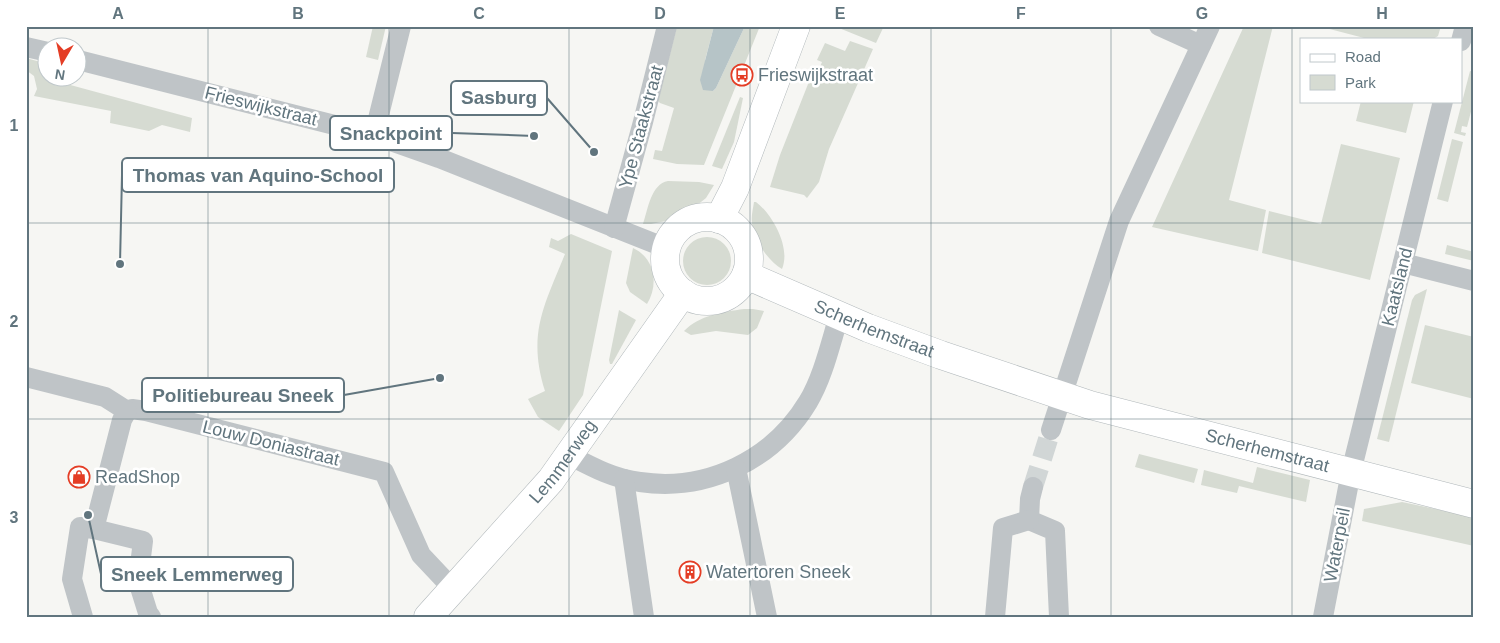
<svg xmlns="http://www.w3.org/2000/svg" width="1500" height="643" font-family="Arial,sans-serif">
<rect width="100%" height="100%" fill="#f6f6f3"/>
<g fill="#d6dbd2">
<polygon points="373,26 386,26 378,60 366,57"/>
<polygon points="677,26 714,26 705,60 713,91 716,88 745,26 760,26 704,165 677,164 653,159 655,150 662,151 674,108 660,103 658,101"/>
<polygon points="834,26 879,26 883,28 876,43"/>
<polygon points="1244,26 1273,26 1229,200 1266,210 1258,251 1152,227"/>
<polygon points="1318,26 1441,26 1438,36 1433,39 1368,39"/>
<polygon points="850,41 873,49 829,149 819,182 807,198 804,195 770,187 780,155 812,74 816,76 822,62 817,60 825,43 845,51"/>
<polygon points="26,58 44,63 47,67 48,78 57,78 63,83 192,118 190,132 162,125 149,131 110,123 111,111 34,96 37,89 34,76 26,70"/>
<polygon points="1470,71 1474,72 1474,100 1467,127 1462,126 1461,132 1466,133 1465,136 1454,133"/>
<polygon points="740,97 743,98 734,142 722,169 712,166"/>
<polygon points="1361,101 1414,101 1406,133 1356,121"/>
<polygon points="1452,139 1463,142 1448,202 1437,199"/>
<polygon points="1341,144 1400,158 1370,280 1262,253 1269,211 1321,224"/>
<path d="M 668,181 L 699,182 L 714,185 L 706,198 L 696,206 L 666,221 L 651,224 L 643,224 C 648,209 651,184 668,181 Z"/>
<path d="M 754,202 L 756,202 C 773,215 791,248 782,269 C 768,261 753,239 752,223 C 751,216 753,209 754,202 Z"/>
<path d="M 571,234 L 612,251 L 583,395 L 559,431 L 538,417 L 528,399 L 545,391 C 527,334 544,306 565,254 L 549,247 L 551,238 L 558,241 Z"/>
<circle cx="707" cy="261" r="24"/>
<polygon points="1447,245 1474,252 1474,261 1445,254"/>
<path d="M 633,248 C 655,258 659,285 647,304 L 630,292 L 626,283 Z"/>
<polygon points="1427,289 1389,442 1377,439 1412,300 1415,295"/>
<path d="M 744,309 L 753,309 L 764,311 L 757,328 L 748,335 L 716,331 L 691,335 L 684,331 C 700,315 722,312 744,309 Z"/>
<polygon points="619,310 636,320 612,364 610,364 609,360"/>
<polygon points="1425,325 1474,337 1474,399 1411,383"/>
<polygon points="1139,454 1198,469 1194,483 1135,467"/>
<polygon points="1257,467 1310,480 1306,502 1239,486 1237,493 1201,485 1204,470 1253,483"/>
<polygon points="1402,502 1474,517 1474,546 1362,521 1364,509"/>
</g>
<polygon fill="#b6c4c7" points="714,26 745,26 716,88 713,91 703,90 700,80"/>
<g fill="none" stroke-linecap="round" stroke-linejoin="round">
<polyline stroke="#d1d6d6" stroke-width="20" stroke-dasharray="20 10" stroke-linecap="butt" points="1033,487 1051,430"/>
<g stroke="#b1b8bb" stroke-width="29">
<g id="secondary">
<circle cx="707" cy="259" r="42"/>
<polyline points="719,219 735,188 796,26"/>
<path id="s1" d="M 746,275 L 868,328 L 941,355 L 1090,405 L 1474,504"/>
<path id="s2" d="M 428,617 L 551,480 L 683,293"/>
</g>
</g>
<g stroke="#bfc4c7" stroke-width="20">
<polyline points="1159,26 1201,45"/>
<polyline points="1461,41 1465,26"/>
<polyline points="26,47 48,52"/>
<polyline points="78,60 374,135 439,158 666,248"/>
<polyline points="374,135 401,26"/>
<polyline points="614,228 643,122 667,26"/>
<polyline points="1403,263 1474,281"/>
<polyline points="26,377 105,397 127,411 132,409 146,411 384,472 421,555 453,589"/>
<polyline points="127,411 122,420 94,529 143,541 138,581 148,613 151,617"/>
<polyline points="1051,430 1119,221 1210,26"/>
<path d="M 569,455 C 592,467 614,479 640,482 C 707,492 773,460 808,402 C 823,377 830,345 839,316"/>
<polyline points="736,468 767,617"/>
<polyline points="624,479 644,617"/>
<polyline points="1033,487 1030,499 1029,520 1055,531 1059,617"/>
<polyline points="83,617 72,579 80,527 94,529"/>
<polyline points="995,617 1003,528 1029,520"/>
<polyline points="1323,617 1351,472 1443,101"/>
</g>
<use href="#secondary" stroke="#fff" stroke-width="28"/>
</g>
<path fill="none" stroke="#61757e" stroke-width="1" stroke-opacity="0.55" d="M 208,26 L 208,617M 389,26 L 389,617M 569,26 L 569,617M 750,26 L 750,617M 931,26 L 931,617M 1111,26 L 1111,617M 1292,26 L 1292,617M 26,223 L 1474,223M 26,419 L 1474,419"/>
<defs>
<g id="bus-ring" transform="scale(1.125)"><circle r="9.5" fill="#fff" stroke="#e43d25" stroke-width="1.5"/><path d="M-5-6H5V4H4V6H2V4H-2V6H-4V4H-5ZM-3.5-4V0h7V-4ZM-3.5 1.2v1.5H-2V1.2ZM2 1.2v1.5H3.5V1.2Z" fill="#e43d25"/></g>
<g id="shop-ring" transform="scale(1.125)"><circle r="9.5" fill="#fff" stroke="#e43d25" stroke-width="1.5"/><path d="M-5-2.5h2.3a2.7 3.5 0 0 1 5.4 0H5L5.5 6h-11ZM-1.5-2.5h3a1.5 2.3 0 0 0-3 0Z" fill="#e43d25"/></g>
<g id="building-ring" transform="scale(1.125)"><circle r="9.5" fill="#fff" stroke="#e43d25" stroke-width="1.5"/><path d="M-4-6H4V6H1V3H-1V6H-4ZM-2.5-4.3h1.7v1.8h-1.7ZM.8-4.3h1.7v1.8H.8ZM-2.5-1h1.7V.8h-1.7ZM.8-1h1.7V.8H.8Z" fill="#e43d25"/></g>
</defs>
<g fill-rule="evenodd">
<use href="#bus-ring" x="742" y="75"/>
<use href="#shop-ring" x="79" y="477"/>
<use href="#building-ring" x="690" y="572"/>
</g>
<g text-anchor="middle" stroke-width="5" stroke-linejoin="round" paint-order="stroke">
<g font-size="18" fill="#61757e" stroke="#fff" text-anchor="start">
<text x="758" y="81">Frieswijkstraat</text>
<text x="95" y="483">ReadShop</text>
<text x="706" y="578">Watertoren Sneek</text>
</g>
<g font-size="18" fill="#61757e" stroke="#fff">
<text transform="translate(261 106) rotate(14)" y="6">Frieswijkstraat</text>
<text transform="translate(641 127) rotate(-75)" y="6">Ype Staakstraat</text>
<text transform="translate(1397 287) rotate(-76)" y="6">Kaatsland</text>
<text dy="6" stroke="none"><textPath href="#s1" startOffset="139">Scherhemstraat</textPath></text>
<text transform="translate(271 443) rotate(14)" y="6">Louw Doniastraat</text>
<text dy="6" stroke="none"><textPath href="#s1" startOffset="551">Scherhemstraat</textPath></text>
<text dy="6" stroke="none"><textPath href="#s2" startOffset="206">Lemmerweg</textPath></text>
<text transform="translate(1337 545) rotate(-79)" y="6">Waterpeil</text>
</g>
</g>
<path fill="none" stroke="#61757e" stroke-width="2" d="M594 152L547 98M534 136L452 133M120 264L122 175M440 378L344 395M88 515L101 574"/>
<g fill="#61757e" stroke="#fff" stroke-width="2">
<circle cx="594" cy="152" r="5"/>
<circle cx="534" cy="136" r="5"/>
<circle cx="120" cy="264" r="5"/>
<circle cx="440" cy="378" r="5"/>
<circle cx="88" cy="515" r="5"/>
</g>
<g fill="#fff" stroke="#61757e" stroke-width="2">
<rect x="451" y="81" width="96" height="34" rx="5"/>
<rect x="330" y="116" width="122" height="34" rx="5"/>
<rect x="122" y="158" width="272" height="34" rx="5"/>
<rect x="142" y="378" width="202" height="34" rx="5"/>
<rect x="101" y="557" width="192" height="34" rx="5"/>
</g>
<g font-size="19" text-anchor="middle" font-weight="bold" fill="#61757e">
<text x="499" y="104">Sasburg</text>
<text x="391" y="140">Snackpoint</text>
<text x="258" y="182">Thomas van Aquino-School</text>
<text x="243" y="402">Politiebureau Sneek</text>
<text x="197" y="581">Sneek Lemmerweg</text>
</g>
<rect width="1500" height="643" fill="none" stroke="#ffffff" stroke-width="55"/>
<rect x="1300" y="38" width="162" height="65" fill="#ffffff" stroke="#c0c8cb"/>
<rect x="1310" y="54" width="25" height="8" fill="#ffffff" stroke="#c0c8cb"/>
<text x="1345" y="62" font-size="15" fill="#61757e">Road</text>
<rect x="1310" y="75" width="25" height="15" fill="#d6dbd2" stroke="#c0c8cb"/>
<text x="1345" y="88" font-size="15" fill="#61757e">Park</text>
<g transform="translate(62 62) rotate(189)"><circle r="24" fill="#ffffff" stroke="#c0c8cb"/>
<path d="M0-4L9 19L0 12L-9 19Z" fill="#e43d25"/>
<text y="-8" font-size="14" font-weight="bold" text-anchor="middle" fill="#61757e">N</text>
</g>
<rect x="28" y="28" width="1444" height="588" fill="none" stroke="#61757e" stroke-width="2"/>
<g font-size="16" text-anchor="middle" font-weight="bold" fill="#61757e">
<text x="118" y="19">A</text>
<text x="298" y="19">B</text>
<text x="479" y="19">C</text>
<text x="660" y="19">D</text>
<text x="840" y="19">E</text>
<text x="1021" y="19">F</text>
<text x="1202" y="19">G</text>
<text x="1382" y="19">H</text>
<text x="14" y="131">1</text>
<text x="14" y="327">2</text>
<text x="14" y="523">3</text>
</g>
</svg>
